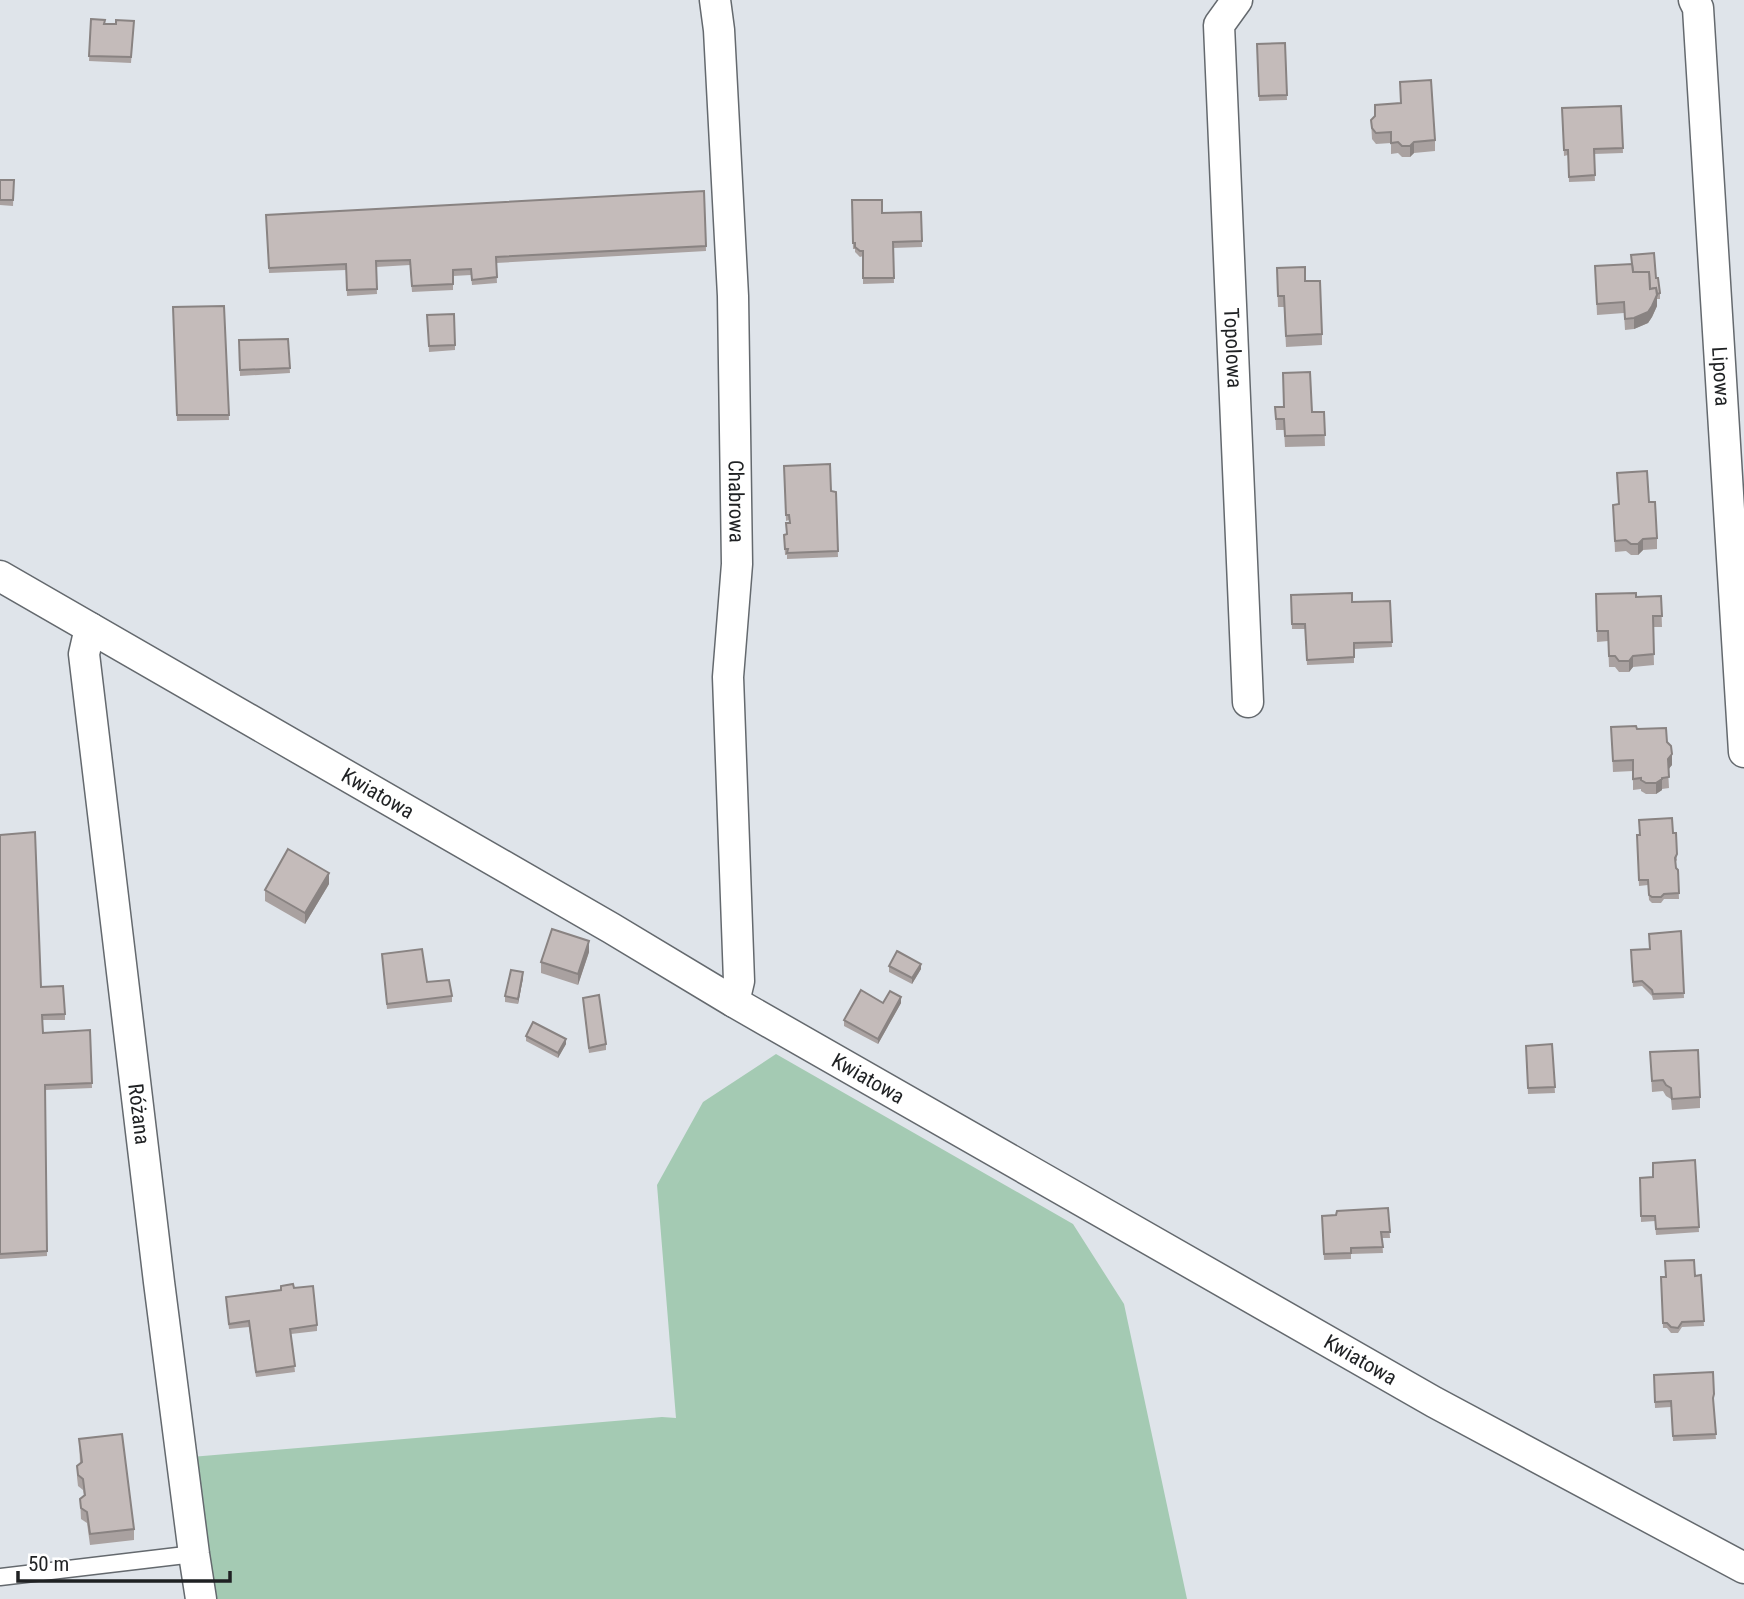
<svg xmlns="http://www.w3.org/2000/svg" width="1744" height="1599" font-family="'Roboto Condensed',sans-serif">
<rect width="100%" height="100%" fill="#dfe4ea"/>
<polygon fill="#a4cab3" points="776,1054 1073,1224 1124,1304 1187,1599 209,1599 191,1457 662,1417 676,1418 657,1185 703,1102"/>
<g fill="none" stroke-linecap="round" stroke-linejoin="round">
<g stroke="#64696e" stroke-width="19">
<polyline id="lane" points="0,1577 194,1554"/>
</g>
<g stroke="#64696e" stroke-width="33">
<g id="street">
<path id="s1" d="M 715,0 L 719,30 L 733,296 L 737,564 L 728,677 L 739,981 L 734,1002"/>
<path id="s2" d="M 1237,0 L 1219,25 L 1248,702"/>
<path id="s3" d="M 1694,0 L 1698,8 L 1744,752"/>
<path id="s4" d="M 0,576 L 611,928 L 734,1002 L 1434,1402 L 1744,1568"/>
<path id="s5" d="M 90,628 L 84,654 L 159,1282 L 194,1554 L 201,1599"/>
</g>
</g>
<use href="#lane" stroke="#fff" stroke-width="16"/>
<use href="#street" stroke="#fff" stroke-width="30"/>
</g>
<g fill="#a9a1a0">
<polygon points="91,19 104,24 116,24 134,21 131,63 89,61"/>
<polygon points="1285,43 1287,100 1259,101 1257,44"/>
<polygon points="1400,82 1435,140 1435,151 1414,153 1410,157 1402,157 1398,153 1391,154 1391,143 1376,144 1372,139 1371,120 1401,103"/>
<polygon points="1621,106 1623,153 1594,154 1595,181 1569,182 1568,155 1564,156 1562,108"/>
<polygon points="0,180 14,180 13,206 0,205"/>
<polygon points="704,191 706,251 496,263 497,283 472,285 471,275 453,276 453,290 412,292 410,265 376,267 377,294 347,296 346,270 269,273 266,215"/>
<polygon points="852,200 882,213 921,212 922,247 893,248 894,283 863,284 863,256 860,257 855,252 855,249 853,249"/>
<polygon points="1595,266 1656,278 1660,293 1660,299 1657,299 1657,306 1652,317 1648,323 1634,329 1625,330 1624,313 1597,315"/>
<polygon points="1277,279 1305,281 1322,334 1322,345 1286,347 1284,307 1278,307"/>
<polygon points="224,306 229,420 177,421 173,307"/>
<polygon points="427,315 455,345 455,350 429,352"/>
<polygon points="288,339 290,373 240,376 239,340"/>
<polygon points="1275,407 1312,412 1324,412 1325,446 1285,447 1284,430 1276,430"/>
<polygon points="784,466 831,491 836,492 838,557 787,559 787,555 785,555 784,535 787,534 790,523 789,520 786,521"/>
<polygon points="1617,473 1649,502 1657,538 1657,549 1643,550 1638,555 1631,555 1626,551 1615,552 1613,505 1619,504"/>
<polygon points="1596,594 1636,597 1661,596 1662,627 1653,627 1654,665 1633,667 1629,672 1619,672 1615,667 1609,667 1608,641 1597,642"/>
<polygon points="1291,595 1352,602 1390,601 1392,647 1354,649 1354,663 1307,665 1305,629 1292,629"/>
<polygon points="1611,727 1637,729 1667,742 1672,765 1668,769 1669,788 1662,789 1662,790 1656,794 1646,794 1641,791 1641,789 1633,790 1633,771 1613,772"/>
<polygon points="1673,833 1677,860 1675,863 1676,868 1678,870 1679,899 1664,899 1661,903 1652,903 1649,900 1648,885 1639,886 1637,835"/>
<polygon points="0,835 41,987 65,1014 65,1020 42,1020 43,1033 90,1030 92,1088 45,1090 47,1256 0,1259"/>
<polygon points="329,884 305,924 265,901 265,890"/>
<polygon points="1681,931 1684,998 1653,1000 1652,996 1642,986 1633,987 1631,950 1650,949"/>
<polygon points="589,952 578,985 541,973 541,962"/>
<polygon points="382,954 452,996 452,1002 387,1009"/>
<polygon points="889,966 921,969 912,984 889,972"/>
<polygon points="523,978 518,1004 505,1002 505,996"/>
<polygon points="583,998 606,1044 606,1050 589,1053"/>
<polygon points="883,1003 901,1003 878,1044 844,1026 844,1020"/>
<polygon points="526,1036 566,1044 558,1058 526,1041"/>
<polygon points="1552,1044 1555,1093 1528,1094 1526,1046"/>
<polygon points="1650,1052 1700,1097 1700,1108 1672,1110 1671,1099 1666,1096 1663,1091 1652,1092"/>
<polygon points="1695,1160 1699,1232 1656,1235 1655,1221 1641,1222 1640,1178 1653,1177"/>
<polygon points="1388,1208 1390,1238 1382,1238 1383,1253 1351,1254 1351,1259 1324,1260 1322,1216 1336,1215"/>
<polygon points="1701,1275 1704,1326 1682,1327 1678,1333 1671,1333 1667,1328 1663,1328 1661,1277"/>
<polygon points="281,1286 294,1288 317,1325 317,1331 291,1334 295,1372 256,1377 249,1327 229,1329 226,1297 281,1290"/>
<polygon points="1654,1375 1714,1399 1713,1403 1716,1439 1673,1441 1671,1407 1655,1408"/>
<polygon points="79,1439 134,1529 134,1540 90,1545 87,1523 81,1519 80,1499 84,1496 83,1490 78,1486 77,1477 77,1466 80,1463"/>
</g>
<g fill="#898382">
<polygon points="1414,142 1414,153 1410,157 1410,146"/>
<polygon points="1657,295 1657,306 1652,317 1648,323 1634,329 1634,318"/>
<polygon points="1643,539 1643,550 1638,555 1638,544"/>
<polygon points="1633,656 1633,667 1629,672 1629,661"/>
<polygon points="1672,754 1672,765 1668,770 1668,759"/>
<polygon points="1662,779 1662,790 1656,794 1656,783"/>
<polygon points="329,873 329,884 305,924 305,913"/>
<polygon points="589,941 589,952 578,985 578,974"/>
<polygon points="921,964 921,969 912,984 912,978"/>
<polygon points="523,972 523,978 518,1004 518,999"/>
<polygon points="901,997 901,1003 878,1044 878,1039"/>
<polygon points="566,1039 566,1044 558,1058 558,1053"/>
</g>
<g fill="#c4bbba" stroke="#898382" stroke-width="2">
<polygon points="91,19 105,20 104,24 116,24 116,20 134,21 131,57 89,56"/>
<polygon points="1285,43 1287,95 1259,96 1257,44"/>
<polygon points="1431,80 1435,140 1414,142 1410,146 1402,146 1398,142 1391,143 1391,132 1376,133 1372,128 1371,120 1375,116 1375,105 1401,103 1400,82"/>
<polygon points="1621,106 1623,148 1594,149 1595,175 1569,177 1568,150 1564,150 1562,108"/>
<polygon points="0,180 14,180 13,200 0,200"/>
<polygon points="704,191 706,246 496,257 497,277 472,280 471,269 453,270 453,284 412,286 410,260 376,261 377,289 347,290 346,264 269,268 266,215"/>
<polygon points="852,200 882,200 882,213 921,212 922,241 893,242 894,278 863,278 863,251 860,251 855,247 855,243 853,243"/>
<polygon points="1654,253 1656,278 1658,278 1660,293 1657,294 1656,288 1650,289 1649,272 1633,272 1631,255"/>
<polygon points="1632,264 1633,272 1649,272 1650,289 1656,288 1657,295 1652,306 1648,312 1634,318 1625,319 1624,302 1597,304 1595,266"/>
<polygon points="1305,267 1305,281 1320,281 1322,334 1286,336 1284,296 1278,296 1277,268"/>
<polygon points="224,306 229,415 177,415 173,307"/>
<polygon points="454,314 455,345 429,346 427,315"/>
<polygon points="288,339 290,368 240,370 239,340"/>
<polygon points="1310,372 1312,412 1324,412 1325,435 1285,436 1284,419 1276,419 1275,407 1284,407 1283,373"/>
<polygon points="830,464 831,491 836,492 838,551 787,553 788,549 785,549 784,535 787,534 786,523 790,523 789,515 786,515 784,466"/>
<polygon points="1647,471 1649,502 1655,502 1657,538 1643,539 1638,544 1631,544 1626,540 1615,541 1613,505 1619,504 1617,473"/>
<polygon points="1352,593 1352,602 1390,601 1392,642 1354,643 1354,657 1307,660 1305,624 1292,624 1291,595"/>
<polygon points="1636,593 1636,597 1661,596 1662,616 1653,616 1654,654 1633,656 1629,661 1619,661 1615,656 1609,656 1608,631 1597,631 1596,594"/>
<polygon points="1636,726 1637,729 1666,728 1667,742 1671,746 1672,754 1668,759 1669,777 1662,778 1662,779 1656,783 1646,783 1641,780 1641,778 1633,779 1633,760 1613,761 1611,727"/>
<polygon points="1672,818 1673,833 1676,833 1677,854 1675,858 1676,868 1678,870 1679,893 1664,894 1661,897 1652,897 1649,895 1648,880 1639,880 1637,835 1640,835 1639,820"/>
<polygon points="35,832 41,987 63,986 65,1014 42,1015 43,1033 90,1030 92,1083 45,1085 47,1251 0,1254 0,835"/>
<polygon points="288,849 329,873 305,913 265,890"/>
<polygon points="552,929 589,941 578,974 541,962"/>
<polygon points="1681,931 1684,993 1653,994 1652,990 1642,981 1633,982 1631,950 1650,949 1649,934"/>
<polygon points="422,949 427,982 449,980 452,996 387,1004 382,954"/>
<polygon points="897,951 921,964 912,978 889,966"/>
<polygon points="511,970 523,972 518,999 505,996"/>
<polygon points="861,990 883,1003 890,991 901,997 878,1039 844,1020"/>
<polygon points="599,995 606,1044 589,1048 583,998"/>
<polygon points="533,1022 566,1039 558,1053 526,1036"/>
<polygon points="1552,1044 1555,1087 1528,1088 1526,1046"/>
<polygon points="1698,1050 1700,1097 1672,1099 1671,1088 1666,1085 1663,1080 1652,1081 1650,1052"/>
<polygon points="1695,1160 1699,1227 1656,1229 1655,1216 1641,1216 1640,1178 1653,1177 1653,1163"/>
<polygon points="1388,1208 1390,1232 1381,1232 1383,1247 1351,1248 1351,1253 1324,1254 1322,1216 1336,1215 1337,1211"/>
<polygon points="1694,1260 1695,1276 1701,1275 1704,1321 1682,1322 1678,1328 1671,1327 1667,1323 1663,1323 1661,1277 1666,1277 1665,1261"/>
<polygon points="293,1284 294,1288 313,1286 317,1325 290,1329 295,1366 256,1372 249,1321 229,1324 226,1297 281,1290 281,1286"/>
<polygon points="1713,1372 1714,1394 1713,1398 1716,1434 1673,1436 1671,1401 1655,1402 1654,1375"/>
<polygon points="122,1434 134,1529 90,1534 87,1512 81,1508 80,1499 85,1495 83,1479 78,1475 77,1466 82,1462 79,1439"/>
</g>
<g text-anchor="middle" stroke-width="7" stroke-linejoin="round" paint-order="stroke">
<g font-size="21" fill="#1f2123" stroke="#fff">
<text dy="7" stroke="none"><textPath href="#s2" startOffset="354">Topolowa</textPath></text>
<text dy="7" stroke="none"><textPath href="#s3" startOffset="378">Lipowa</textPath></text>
<text dy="7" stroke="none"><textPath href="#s1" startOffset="502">Chabrowa</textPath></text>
<text dy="7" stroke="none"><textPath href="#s4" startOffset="436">Kwiatowa</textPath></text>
<text dy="7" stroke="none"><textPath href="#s4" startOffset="1003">Kwiatowa</textPath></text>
<text dy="7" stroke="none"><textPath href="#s5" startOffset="490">Różana</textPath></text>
<text dy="7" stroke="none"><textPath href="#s4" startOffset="1570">Kwiatowa</textPath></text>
</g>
</g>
<path d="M18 1571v10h212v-10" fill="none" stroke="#1f2123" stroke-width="3.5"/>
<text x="28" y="1571" font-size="21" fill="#1f2123" stroke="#ffffff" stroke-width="5" paint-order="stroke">50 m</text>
</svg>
